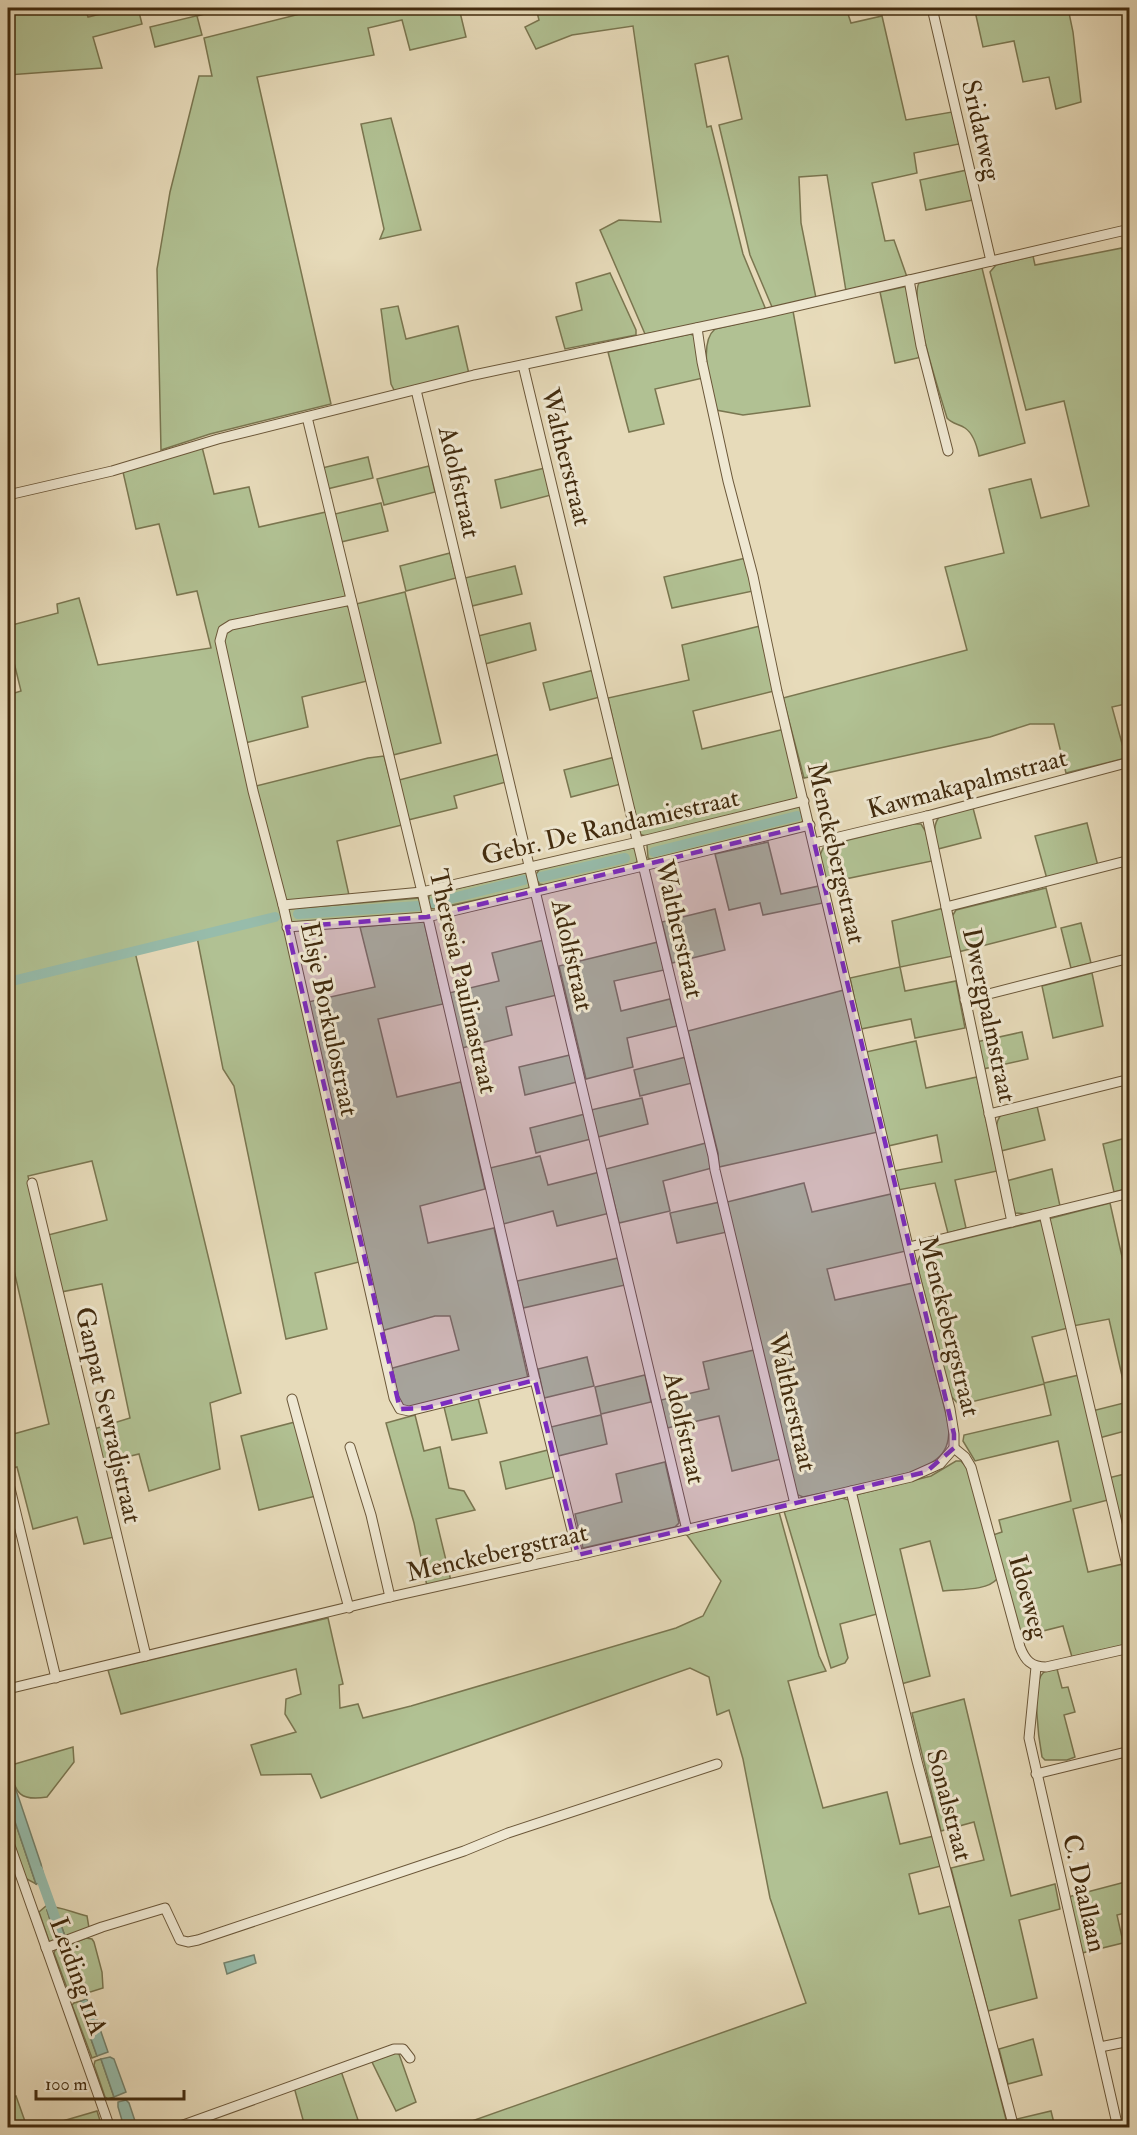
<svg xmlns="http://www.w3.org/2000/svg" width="1137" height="2135" font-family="'IM FELL Double Pica',serif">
<rect width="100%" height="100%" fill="#e7dbba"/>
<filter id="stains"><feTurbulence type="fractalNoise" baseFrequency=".00333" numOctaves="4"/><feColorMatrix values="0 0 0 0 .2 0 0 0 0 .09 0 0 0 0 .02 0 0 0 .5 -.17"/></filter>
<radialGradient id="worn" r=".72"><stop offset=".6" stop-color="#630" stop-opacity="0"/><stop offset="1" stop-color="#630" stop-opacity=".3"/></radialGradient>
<g fill="#b1c193" stroke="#7a7650" stroke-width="1.5">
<polygon points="8,8 85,8 88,17 125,8 138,8 142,24 93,37 102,68 8,75"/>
<polygon points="195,8 228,8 197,16 202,35 155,47 150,27 196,16"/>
<polygon points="307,8 459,8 466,37 410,50 402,20 368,28 374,55 257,77 331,404 210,434 161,450 157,269 170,192 199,76 212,76 204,38 308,12"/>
<polygon points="536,8 846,8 851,23 882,16 906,120 952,112 959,144 914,153 917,173 872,183 885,241 894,240 907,277 846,291 827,175 799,177 801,223 816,298 775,308 772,307 750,255 719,125 742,119 728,56 695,64 707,127 711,126 743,254 766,310 702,324 645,334 600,230 619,220 661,222 633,26 572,35 536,49 525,27 539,20"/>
<polygon points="989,8 1068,8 1073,32 1081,102 1056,109 1049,77 1023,82 1014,41 983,47 975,11"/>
<polygon points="391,118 421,230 380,239 384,229 361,124"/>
<polygon points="967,170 973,200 926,210 920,180"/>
<polygon points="1122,248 1130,294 1130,703 1112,707 1126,758 1066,773 1054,724 1030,724 990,737 804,778 783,698 967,650 945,567 1004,553 989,489 1031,479 1041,518 1089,506 1064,401 1026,410 990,272 996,265 1033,256 1035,265"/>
<path d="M 982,268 L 1025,443 L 979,456 C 977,446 974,434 965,428 C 959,424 952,424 947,418 C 940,394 909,301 919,283 Z"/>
<polygon points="610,273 636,330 636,335 565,349 556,317 582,310 576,283"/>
<polygon points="908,286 922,357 895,363 880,292"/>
<polygon points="398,306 406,339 458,326 469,374 395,392 391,384 381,309"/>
<path d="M 793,311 L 810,406 L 743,415 L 716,410 C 712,390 697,344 715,329 Z"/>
<polygon points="690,334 696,336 703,378 655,389 664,424 629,432 608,352"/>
<polygon points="202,447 214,494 249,487 259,527 326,512 346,597 229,622 217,647 281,906 359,1262 315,1273 327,1329 286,1339 234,1086 223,1069 197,937 135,952 241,1393 210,1403 220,1469 149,1491 139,1454 102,1463 94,1429 130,1418 102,1284 61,1292 48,1235 107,1220 92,1161 28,1176 68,1353 114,1537 84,1544 77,1517 33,1529 17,1467 8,1469 8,1427 10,1435 49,1424 8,1244 8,695 21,691 8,638 8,626 58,613 57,604 79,598 98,665 211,648 197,591 177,595 159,524 136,529 123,472"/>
<polygon points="368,457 373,478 327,489 322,468"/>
<polygon points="429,466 435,492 384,505 377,479"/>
<polygon points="545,468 551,495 501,508 495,480"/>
<polygon points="381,503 388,531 341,542 335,514"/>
<polygon points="450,553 456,578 406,591 400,566"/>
<polygon points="746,558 753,591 672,608 664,577"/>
<polygon points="515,566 522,594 472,606 465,578"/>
<polygon points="405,592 441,743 393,755 356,604"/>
<polygon points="346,605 350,609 367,681 302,697 308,727 245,743 223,651 226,632 232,628"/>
<polygon points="530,623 536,650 485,664 478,636"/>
<polygon points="760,626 774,691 693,711 702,749 785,729 799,795 795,799 647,836 642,835 638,832 608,698 689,680 682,645"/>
<polygon points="594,670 600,697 550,710 543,683"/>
<polygon points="499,754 506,782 454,796 457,808 408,820 399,780"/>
<polygon points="384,756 402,825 337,841 349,895 286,901 256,786 368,758"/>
<polygon points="615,757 621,784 571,797 564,770"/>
<polygon points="795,807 800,807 805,819 800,824 652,860 648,858 647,845 651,842"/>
<path d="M 973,808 L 981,838 L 938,849 C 936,838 931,826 940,816 Z"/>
<polygon points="1087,823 1098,866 1047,879 1035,836"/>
<polygon points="914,824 921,824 926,832 932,861 826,883 820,855 824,846"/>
<polygon points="768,842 781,894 819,886 823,903 763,915 760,903 729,910 715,854"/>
<polygon points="632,848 636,849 638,860 635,864 545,885 539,884 537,873 540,868"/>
<polygon points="527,872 531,886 527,890 523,890 433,909 429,907 429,895"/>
<polygon points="1046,888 1056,927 958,952 951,918 956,910"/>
<polygon points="420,898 422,914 289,923 287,909"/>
<polygon points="944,908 953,956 900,967 905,991 956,981 965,1028 915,1038 911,1019 861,1029 850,978 900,967 892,921"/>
<polygon points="715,909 725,950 672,963 662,922"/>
<polygon points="424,921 443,1004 378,1019 397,1097 461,1082 485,1189 420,1206 428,1243 494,1228 528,1378 408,1409 401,1406 389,1369 459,1350 450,1316 435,1316 381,1331 308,1002 375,987 360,927"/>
<polygon points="1081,923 1091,963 1071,968 1061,928"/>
<polygon points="544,940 557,995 506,1007 512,1035 462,1048 449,993 499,981 492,953"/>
<polygon points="658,942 664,970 614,981 621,1011 670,999 677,1026 627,1038 633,1067 586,1079 559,966"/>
<polygon points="1092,973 1103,1026 1053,1038 1042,986"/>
<polygon points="844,990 878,1132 719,1167 718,1153 688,1031"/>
<polygon points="1022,1032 1028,1059 983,1069 976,1042"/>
<polygon points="916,1041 926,1088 977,1077 997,1171 955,1180 966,1228 948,1233 935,1183 898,1190 893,1171 942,1162 937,1135 888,1146 866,1052"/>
<polygon points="570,1055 577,1082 525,1095 519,1067"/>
<polygon points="686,1057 692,1083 640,1096 634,1070"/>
<polygon points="642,1098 648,1124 598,1137 591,1110"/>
<path d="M 1037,1106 L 1045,1140 L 1001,1151 C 998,1139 992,1124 1002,1114 Z"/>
<polygon points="585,1114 591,1139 536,1153 530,1128"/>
<polygon points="1126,1138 1129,1151 1129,1188 1114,1192 1103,1144"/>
<polygon points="706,1143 712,1168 663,1181 670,1211 619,1223 606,1169"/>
<polygon points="540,1156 548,1185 600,1172 610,1213 557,1226 553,1211 503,1224 490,1168"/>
<polygon points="1052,1169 1060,1206 1028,1214 1015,1213 1006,1181"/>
<path d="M 804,1183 L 812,1212 L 891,1194 L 906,1251 L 827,1269 L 835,1300 L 913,1283 L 949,1426 C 949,1438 948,1448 940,1456 C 920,1478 835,1490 803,1497 L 798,1495 L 795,1489 L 727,1202 Z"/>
<polygon points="720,1202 727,1232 677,1243 670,1213"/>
<polygon points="1110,1203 1125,1270 1129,1269 1129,1430 1099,1438 1092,1411 1128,1402 1109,1319 1073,1326 1048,1219"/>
<path d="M 1043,1220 L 1068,1328 L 1032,1337 L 1044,1383 L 1079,1375 L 1108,1500 L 1073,1509 L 1088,1572 L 1123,1564 L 1130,1586 L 1129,1644 L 1072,1657 L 1063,1626 L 1019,1637 L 993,1535 L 1002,1532 L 999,1520 L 1071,1501 L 1058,1441 L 975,1461 L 963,1441 L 964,1435 L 1051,1415 L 1044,1384 L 959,1405 L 950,1395 L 917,1265 C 919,1256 922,1251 930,1247 Z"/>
<polygon points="618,1258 625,1285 523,1308 517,1281"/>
<polygon points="754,1350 781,1459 732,1471 719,1416 667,1428 661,1400 709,1389 703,1362"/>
<polygon points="587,1357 594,1386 544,1398 538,1369"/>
<polygon points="645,1375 651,1402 601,1414 595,1387"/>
<polygon points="478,1398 487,1433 452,1440 444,1407"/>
<polygon points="415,1415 424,1451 440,1447 449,1488 464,1491 475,1510 436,1519 451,1581 427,1586 414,1523 386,1423"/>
<polygon points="601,1415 607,1444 558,1456 551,1427"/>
<polygon points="295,1422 316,1496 259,1510 241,1436"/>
<polygon points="548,1450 554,1477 506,1489 500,1462"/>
<path d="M 956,1461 L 961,1461 L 969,1470 L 997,1579 C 987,1591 959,1589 943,1591 L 930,1541 L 900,1549 L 930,1676 L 901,1684 L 855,1495 L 931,1476 Z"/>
<polygon points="665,1462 679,1523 675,1527 583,1548 575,1514 622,1502 616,1474"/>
<polygon points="1129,1473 1129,1525 1120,1527 1108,1478"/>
<polygon points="842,1498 849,1500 877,1614 840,1624 848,1658 845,1663 831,1668 784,1511"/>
<polygon points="779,1512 819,1656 826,1671 788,1681 823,1808 887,1792 900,1844 934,1836 941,1866 909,1874 919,1914 951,1906 1008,2127 455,2127 806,2003 770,1898 743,1759 729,1710 717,1715 709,1677 690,1668 321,1798 311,1774 261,1775 251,1745 296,1732 285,1714 286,1699 301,1694 296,1669 121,1714 108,1670 328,1618 343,1684 339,1685 340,1708 358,1704 363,1718 411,1706 676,1628 703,1616 721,1581 686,1534"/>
<path d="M 1057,1669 L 1062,1688 L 1068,1687 L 1075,1712 L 1064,1715 L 1075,1757 L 1067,1760 L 1045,1760 L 1042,1757 C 1039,1741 1031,1685 1043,1673 C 1047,1669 1052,1670 1057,1669 Z"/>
<polygon points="964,1699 1011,1896 1055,1884 1060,1909 1019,1920 1037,1998 988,2011 951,1868 984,1860 974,1822 941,1831 912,1713"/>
<path d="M 73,1747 L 74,1762 L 47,1797 C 17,1802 16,1791 8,1766 Z"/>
<polygon points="8,1801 36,1884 25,1878 8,1827"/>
<polygon points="1129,1881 1129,1912 1117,1915 1123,1942 1129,1941 1129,1969 1123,1943 1082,1953 1068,1897"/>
<path d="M 46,1906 C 60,1906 73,1913 87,1916 L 89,1928 L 66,1939 L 55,1908 L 47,1910 L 57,1942 L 50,1944 L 39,1912 Z"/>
<polygon points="86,1938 92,1939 94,1942 102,1972 103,1988 84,1994 84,1986 68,1945"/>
<polygon points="60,1946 59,1952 77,1997 71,1999 54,1953 56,1948"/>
<polygon points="81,2001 80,2008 97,2056 92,2058 72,2005 74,2003"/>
<polygon points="1033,2039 1042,2075 1008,2084 999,2049"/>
<polygon points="394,2052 399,2054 416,2102 396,2111 372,2062"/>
<polygon points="101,2059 114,2097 108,2099 105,2097 94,2065 95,2061"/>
<polygon points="341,2071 358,2120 339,2127 305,2127 294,2087"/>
<polygon points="16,2096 27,2127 8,2127 8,2099"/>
<polygon points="97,2111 102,2127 42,2127"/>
<polygon points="1051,2111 1055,2127 1019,2127 1017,2119"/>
</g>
<g fill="#97bcab" stroke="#75826c" stroke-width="1.5">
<polygon points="8,1766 41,1864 45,1881 36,1884 8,1801"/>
<polygon points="55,1908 66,1939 57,1942 47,1910"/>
<polygon points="68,1945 84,1986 84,1994 77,1997 59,1952 60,1946"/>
<polygon points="254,1955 256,1963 227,1974 224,1963"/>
<polygon points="86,1999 91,2003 108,2052 97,2056 80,2008 81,2001"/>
<polygon points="110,2057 114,2059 126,2092 114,2097 101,2059"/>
<polygon points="126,2100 129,2103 137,2127 124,2127 118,2107 118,2102"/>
</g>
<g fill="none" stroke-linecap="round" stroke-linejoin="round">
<g stroke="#97bcab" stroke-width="10">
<polyline points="654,852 797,816"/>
<polyline points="541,877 625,858"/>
<polyline points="433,903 524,880"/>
<polyline points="298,914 418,906"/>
<polyline points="8,982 275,917"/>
<polyline points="38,1870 56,1920"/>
</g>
<g stroke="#6b5739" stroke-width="11">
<g id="minor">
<polyline points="932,8 991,261"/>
<polyline points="909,280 921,346 948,451"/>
<polyline points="523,365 713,1156 715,1170 795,1504"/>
<polyline points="416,390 687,1530"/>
<polyline points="307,417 422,892 535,1380 578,1555"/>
<polyline points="8,495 112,471 218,439 474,375 762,314 1130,229"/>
<polyline points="351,600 231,625 223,630 220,641 253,791 283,905 394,1398 400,1409 409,1411 535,1380"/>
<polyline points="927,816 1012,1222"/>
<polyline points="814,843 927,816 1130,762"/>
<polyline points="283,905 422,892 638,842 804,801"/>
<polyline points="946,907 1130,860"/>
<polyline points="287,927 427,917 643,866 810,825"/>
<polyline points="965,1000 1130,958"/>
<polyline points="989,1114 1130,1079"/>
<polyline points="32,1183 146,1656"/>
<polyline points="1044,1214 1130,1578"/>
<polyline points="909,1247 1130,1193"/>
<polyline points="292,1399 349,1608"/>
<polyline points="350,1447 371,1515 390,1597"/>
<path d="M 954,1448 L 965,1457 L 971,1467 L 1020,1647 C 1025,1660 1031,1667 1046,1667 L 1130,1648"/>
<polyline points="8,1480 56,1678"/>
<polyline points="851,1491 917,1761 1014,2128"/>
<polyline points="1036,1667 1029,1738 1118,2128"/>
<polyline points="8,1689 390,1597 578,1555 911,1477 940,1464 954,1448 954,1434 950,1409 916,1280 777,691 753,576 728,481 702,362 697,328"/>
<polyline points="1036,1774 1130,1751"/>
<polyline points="8,1840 110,2128"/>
<polyline points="46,1948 102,1927 165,1908 180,1940 188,1942 198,1940 464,1851 508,1833 717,1764"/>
<polyline points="1100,2047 1130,2041"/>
<polyline points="175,2128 394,2049 403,2049 410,2058"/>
</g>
</g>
<use href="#minor" stroke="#efe8d2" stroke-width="9"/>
</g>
<path fill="#7b2cbf" fill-opacity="0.2" stroke="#7b2cbf" stroke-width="4.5" stroke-dasharray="12 8" stroke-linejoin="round" d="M 810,825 L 954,1434 L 954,1448 L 926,1472 L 578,1555 L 535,1380 L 426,1408 L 400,1409 L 287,927 L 427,917 Z"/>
<g text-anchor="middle" stroke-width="6" stroke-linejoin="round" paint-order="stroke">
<g font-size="26" fill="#422b0e" stroke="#efe8d2">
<text transform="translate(982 130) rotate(77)" y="9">Sridatweg</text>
<text transform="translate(567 457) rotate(76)" y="9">Waltherstraat</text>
<text transform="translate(460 482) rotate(77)" y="9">Adolfstraat</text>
<text transform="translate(967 783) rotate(-15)" y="9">Kawmakapalmstraat</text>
<text transform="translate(610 826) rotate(-13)" y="9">Gebr. De Randamiestraat</text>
<text transform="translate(837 853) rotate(77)" y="9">Menckebergstraat</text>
<text transform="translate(680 929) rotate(77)" y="9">Waltherstraat</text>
<text transform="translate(573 955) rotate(77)" y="9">Adolfstraat</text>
<text transform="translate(464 981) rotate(77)" y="9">Theresia Paulinastraat</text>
<text transform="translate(990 1015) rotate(78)" y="9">Dwergpalmstraat</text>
<text transform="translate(330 1019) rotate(78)" y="9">Elsje Borkulostraat</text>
<text transform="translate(950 1326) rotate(76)" y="9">Menckebergstraat</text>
<text transform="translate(793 1402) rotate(77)" y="9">Waltherstraat</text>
<text transform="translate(109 1415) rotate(77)" y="9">Ganpat Sewradjstraat</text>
<text transform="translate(685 1428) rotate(77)" y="9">Adolfstraat</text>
<text transform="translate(497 1552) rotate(-13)" y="9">Menckebergstraat</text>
<text transform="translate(1029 1597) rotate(74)" y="9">Idoeweg</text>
<text transform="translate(950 1805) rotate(75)" y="9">Sonalstraat</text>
<text transform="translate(1085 1893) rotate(77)" y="9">C. Daallaan</text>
<text transform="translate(79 1976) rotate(70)" y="9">Leiding 11A</text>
</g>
</g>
<rect width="1137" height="2135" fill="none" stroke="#e7dbba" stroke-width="30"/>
<rect x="9" y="9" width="1119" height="2117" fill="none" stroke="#422b0e" stroke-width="3"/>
<rect x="15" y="15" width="1107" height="2105" fill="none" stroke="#422b0e" stroke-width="1.5"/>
<path d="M36 2090v9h148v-9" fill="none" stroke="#422b0e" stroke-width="3"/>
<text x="45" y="2090" font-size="18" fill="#422b0e" stroke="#efe8d2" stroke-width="4.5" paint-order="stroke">100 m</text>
<rect width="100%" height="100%" filter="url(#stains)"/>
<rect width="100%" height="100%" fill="url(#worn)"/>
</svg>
